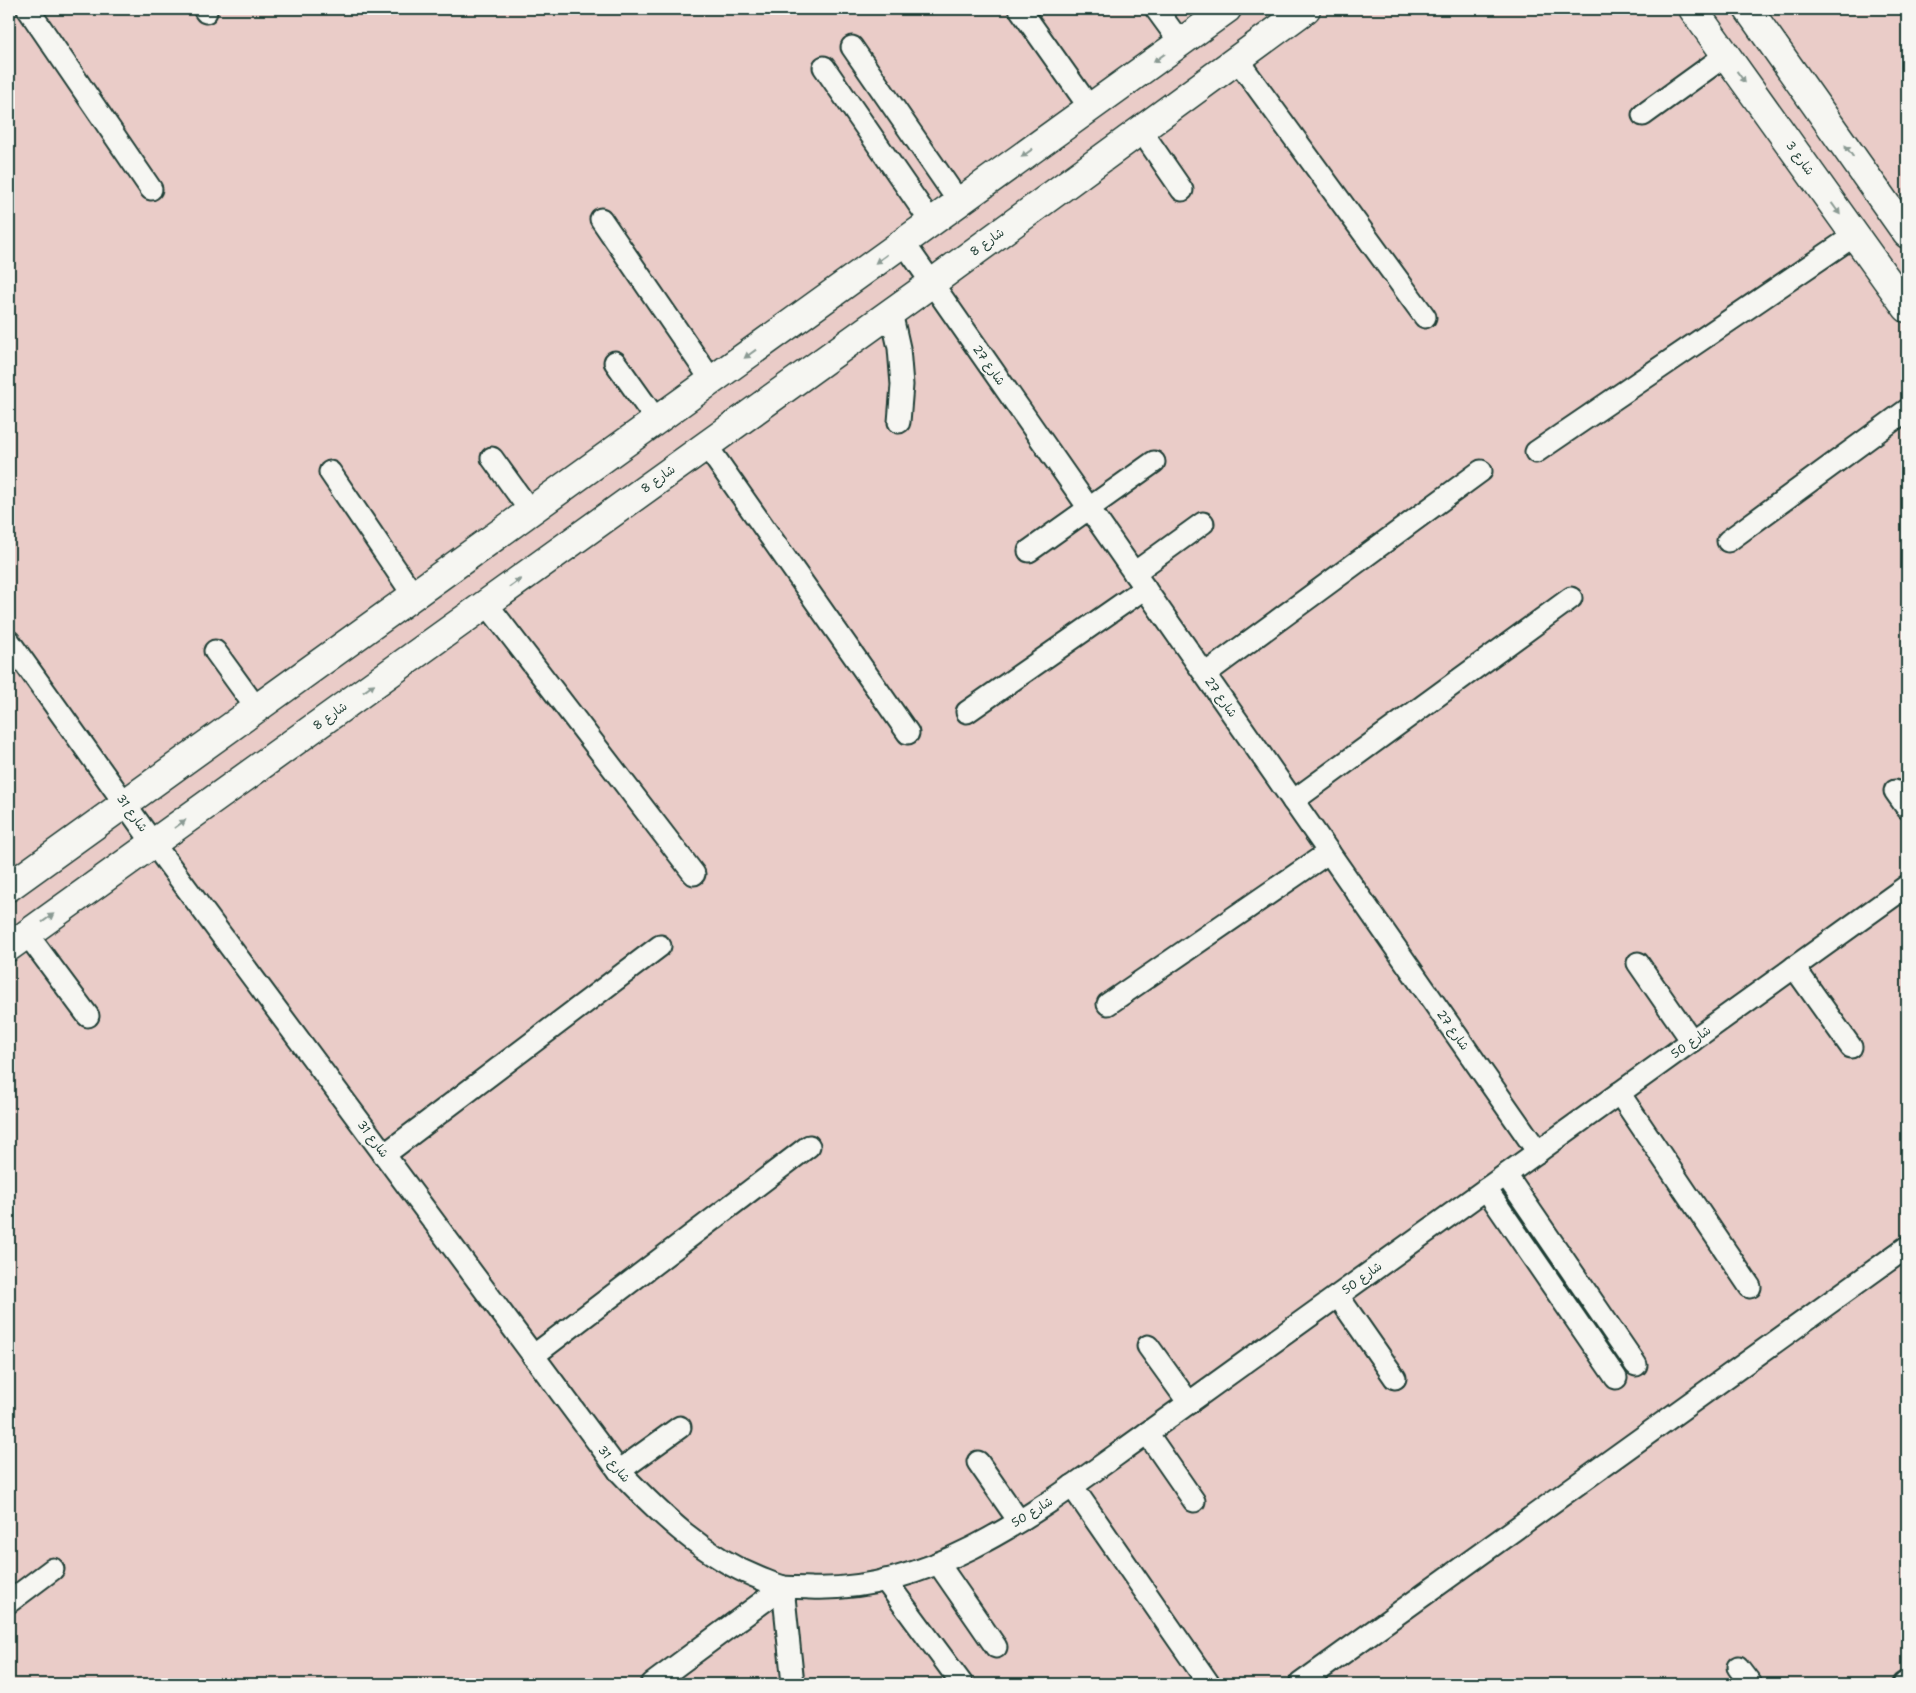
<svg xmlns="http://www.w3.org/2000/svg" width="1916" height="1693" font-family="'Shantell Sans','Playpen Sans Arabic',sans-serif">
<rect width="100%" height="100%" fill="#efddd9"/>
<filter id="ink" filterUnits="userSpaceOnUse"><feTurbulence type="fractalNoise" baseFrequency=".02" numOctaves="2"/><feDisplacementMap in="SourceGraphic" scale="10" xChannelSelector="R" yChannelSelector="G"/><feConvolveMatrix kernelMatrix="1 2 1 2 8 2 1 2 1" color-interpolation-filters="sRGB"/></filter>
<g filter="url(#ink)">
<rect fill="#eaccc8" x="9" y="9" width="1898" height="1675"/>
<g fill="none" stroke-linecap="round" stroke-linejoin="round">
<g stroke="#1f3d34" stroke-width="25">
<g id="service">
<polyline points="28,9 151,189"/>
<polyline points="204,9 206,12"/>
<polyline points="1020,9 1090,108"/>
<polyline points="1156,9 1180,42"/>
<polyline points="852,47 959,202"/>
<polyline points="1236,58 1425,317"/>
<polyline points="824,67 931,222"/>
<polyline points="1643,115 1726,55"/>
<polyline points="1140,129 1182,190"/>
<polyline points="601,219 712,381"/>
<polyline points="904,243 1538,1152"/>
<polyline points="891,312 899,348 902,385 899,422"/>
<polyline points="615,362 657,421"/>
<polyline points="706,445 908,733"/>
<polyline points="1536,452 1855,235"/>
<polyline points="492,458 531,512"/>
<polyline points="330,472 414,596"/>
<polyline points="1728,541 1907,410"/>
<polyline points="1029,551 1154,462"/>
<polyline points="1134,573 1203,523"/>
<polyline points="486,603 694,874"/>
<path d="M 9,641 L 153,843 L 619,1471 C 660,1514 703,1556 759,1578 C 767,1581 775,1585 784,1587 C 792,1588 801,1587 810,1588 C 938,1593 1048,1503 1147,1433 L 1907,886"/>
<polyline points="215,651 257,709"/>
<polyline points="1205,674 1481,471"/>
<polyline points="967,712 1145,588"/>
<polyline points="1895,791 1907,808"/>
<polyline points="1293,801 1571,598"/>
<polyline points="27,934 88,1016"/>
<polyline points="1638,963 1692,1041"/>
<polyline points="1794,967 1851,1047"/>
<polyline points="1108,1004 1329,852"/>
<polyline points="1619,1093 1750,1287"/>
<polyline points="384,1155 660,946"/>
<polyline points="1506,1175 1636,1365"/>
<polyline points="1486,1189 1616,1378"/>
<polyline points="1338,1296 1395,1378"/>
<polyline points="1148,1346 1189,1403"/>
<polyline points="533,1356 809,1146"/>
<polyline points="1147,1433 1194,1501"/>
<polyline points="978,1462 1019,1521"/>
<polyline points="619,1471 680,1427"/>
<polyline points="1072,1486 1209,1684"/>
<polyline points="938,1563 996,1647"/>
<polyline points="885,1580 962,1684"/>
<polyline points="783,1587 793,1684"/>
<polyline points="9,1602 53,1569"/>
<polyline points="1738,1667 1751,1684"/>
<polyline points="652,1684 783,1587"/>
<polyline points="1300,1684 1907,1247"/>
<polyline points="1904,1684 1907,1682"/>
</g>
</g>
<g stroke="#1f3d34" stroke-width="31">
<g id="minor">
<polyline points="1693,9 1907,308"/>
<polyline points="1748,9 1907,234"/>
<polyline points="9,887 1227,9"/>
<polyline points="9,947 932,283 1306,9"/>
</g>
</g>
<use href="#service" stroke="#f6f6f2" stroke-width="21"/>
<use href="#minor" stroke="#f6f6f2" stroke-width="28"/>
</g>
<defs><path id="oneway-solid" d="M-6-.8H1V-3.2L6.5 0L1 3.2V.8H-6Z" transform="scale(1.25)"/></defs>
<g fill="#8a9a93">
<use href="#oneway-solid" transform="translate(1159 58) rotate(144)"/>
<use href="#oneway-solid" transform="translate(1741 77) rotate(54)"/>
<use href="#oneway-solid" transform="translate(1849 151) rotate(-125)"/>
<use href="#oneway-solid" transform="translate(1027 153) rotate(144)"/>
<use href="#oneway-solid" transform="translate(1836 209) rotate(54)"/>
<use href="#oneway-solid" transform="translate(881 259) rotate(144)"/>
<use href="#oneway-solid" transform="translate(750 354) rotate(144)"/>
<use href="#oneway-solid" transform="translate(515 583) rotate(-36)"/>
<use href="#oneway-solid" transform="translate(369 688) rotate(-36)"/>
<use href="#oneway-solid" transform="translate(180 824) rotate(-36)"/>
<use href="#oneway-solid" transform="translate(48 918) rotate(-36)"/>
</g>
</g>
<g text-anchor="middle" stroke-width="4" stroke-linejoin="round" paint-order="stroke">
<g font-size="12" fill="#1f3d34" stroke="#f6f6f2">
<text transform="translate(1800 158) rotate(54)" y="4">شارع 3</text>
<text transform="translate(987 242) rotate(-36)" y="4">شارع 8</text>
<text transform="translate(989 365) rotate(55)" y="4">شارع 27</text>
<text transform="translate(658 479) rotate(-36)" y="4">شارع 8</text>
<text transform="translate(1221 697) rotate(55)" y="4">شارع 27</text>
<text transform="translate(330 716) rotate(-36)" y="4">شارع 8</text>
<text transform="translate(132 813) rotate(54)" y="4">شارع 31</text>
<text transform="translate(1453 1030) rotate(55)" y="4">شارع 27</text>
<text transform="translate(1691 1042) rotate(-36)" y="4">شارع 50</text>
<text transform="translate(373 1139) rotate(53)" y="4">شارع 31</text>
<text transform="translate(1362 1278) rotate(-36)" y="4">شارع 50</text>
<text transform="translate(614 1464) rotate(51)" y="4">شارع 31</text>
<text transform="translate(1032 1512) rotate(-32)" y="4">شارع 50</text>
</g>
</g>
<rect width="1916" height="1693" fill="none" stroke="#f6f6f2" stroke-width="30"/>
<rect x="15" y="15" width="1886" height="1663" fill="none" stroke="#1f3d34" stroke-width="2" filter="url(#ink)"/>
</svg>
